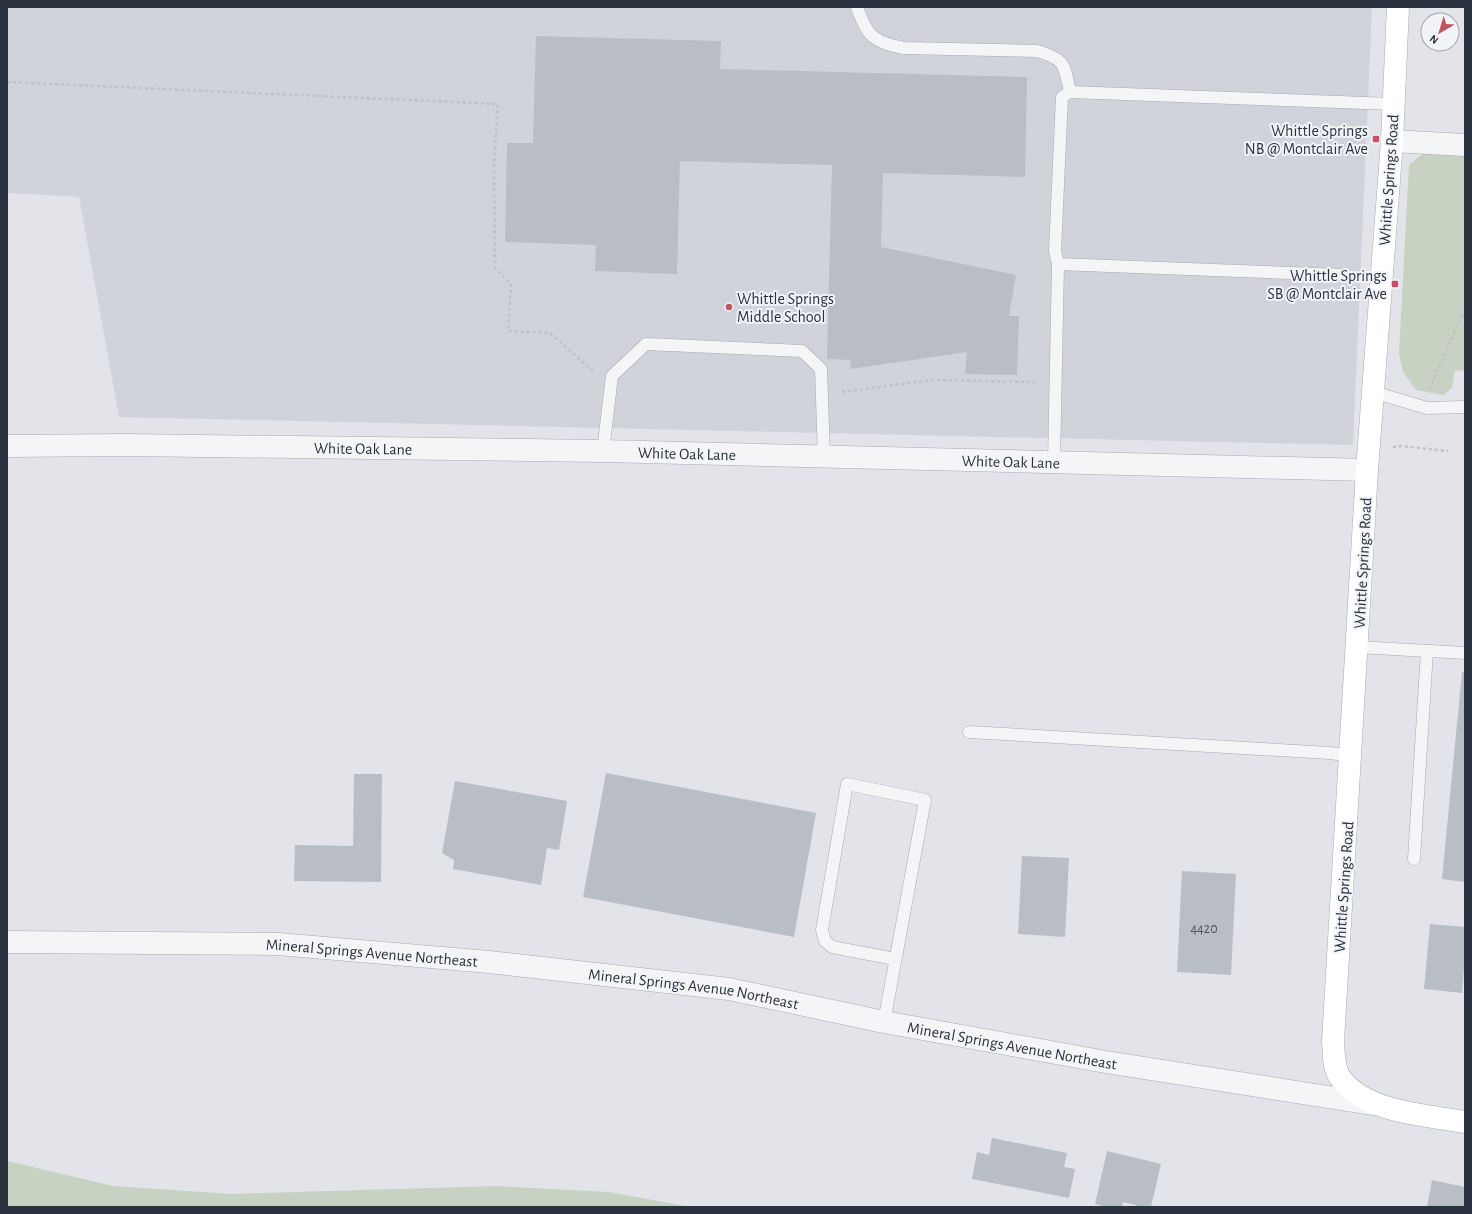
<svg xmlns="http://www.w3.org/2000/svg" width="1472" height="1214" font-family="'Alegreya Sans',sans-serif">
<rect width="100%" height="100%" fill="#e2e4e9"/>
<polygon fill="#d0d3da" points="7,7 1372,7 1353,445 119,417 79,197 7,193"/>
<g fill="#c7d2c3">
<polygon points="1427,150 1465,152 1465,371 1455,370 1452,388 1443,395 1416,390 1403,372 1399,354 1409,165"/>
<polygon points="7,1161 113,1186 232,1194 496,1186 609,1192 691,1207 7,1207"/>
</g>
<g fill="#b9bec5">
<polygon points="536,36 721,41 720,69 1027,77 1025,177 883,173 881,247 1016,275 1009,316 1019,316 1017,375 965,374 967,352 851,369 850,360 827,359 832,165 680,161 677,274 595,271 596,245 505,242 507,143 533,143"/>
<polygon points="1462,672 1465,672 1465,882 1442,879"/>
<polygon points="606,773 816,813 794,937 583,897"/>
<polygon points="354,774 382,774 381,882 294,881 295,845 353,846"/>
<polygon points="455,781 567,801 559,850 547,848 541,885 453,869 454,860 442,853"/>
<polygon points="1022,856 1069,858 1065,937 1018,934"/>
<polygon points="1182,871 1236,874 1231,975 1177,972"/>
<polygon points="1430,924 1465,927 1465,955 1462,993 1424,989"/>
<polygon points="992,1138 1067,1153 1064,1167 1075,1169 1069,1198 972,1179 977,1152 989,1155"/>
<polygon points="1107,1151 1161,1164 1151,1207 1135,1207 1136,1205 1123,1202 1122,1207 1106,1207 1095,1204"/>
<polygon points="1432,1180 1465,1187 1465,1207 1427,1207"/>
</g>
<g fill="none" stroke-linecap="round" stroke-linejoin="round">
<g stroke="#a7abb3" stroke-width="13">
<g id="lane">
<path d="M 857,7 C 867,37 874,42 904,48 L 1037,51 C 1066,59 1064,65 1070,92"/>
<polyline points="1058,264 1342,275"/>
<polyline points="1373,392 1427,408 1465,407"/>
<polyline points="603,451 612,376 646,344 802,351 821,369 824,457"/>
<polyline points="1054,462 1058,264 1055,251 1062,97 1070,92 1393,104"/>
<polyline points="1357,647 1465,653"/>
<polyline points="969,732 1330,753 1351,756"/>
<polyline points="1414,859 1427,651"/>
<polyline points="884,1022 925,800 847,784 822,930 825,941 832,947 895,959"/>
</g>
</g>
<g stroke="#a7abb3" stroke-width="23">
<g id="street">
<polyline points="1392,141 1465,145"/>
<path id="s1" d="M 7,446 L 126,445 L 603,451 L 1367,470"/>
<path id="s2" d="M 7,942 L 278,944 L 489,962 L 729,989 L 884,1022 L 1106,1062 L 1372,1104"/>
</g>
</g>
<g stroke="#a7abb3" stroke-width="23">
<path id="secondary" d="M 1398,7 L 1392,141 L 1367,470 L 1333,1041 C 1334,1053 1333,1069 1341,1079 C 1367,1113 1426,1115 1465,1122"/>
</g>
<g stroke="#c0c2c7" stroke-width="2.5" stroke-dasharray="3 3" stroke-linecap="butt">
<polyline points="7,82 498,104 494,162 495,268 511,284 508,331 550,333 594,372"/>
<polyline points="1429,389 1465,309"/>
<polyline points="842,392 932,380 1035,382"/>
<polyline points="1393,447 1401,446 1448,451"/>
</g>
<use href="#lane" stroke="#f4f5f7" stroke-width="12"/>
<use href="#street" stroke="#f4f5f7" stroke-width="22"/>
<use href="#secondary" stroke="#fff" stroke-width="22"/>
</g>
<g fill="#c15363" stroke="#f1f3f6" stroke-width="1.5">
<rect x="1372" y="135" width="8" height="8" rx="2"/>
<rect x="1391" y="280" width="8" height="8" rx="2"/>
<circle cx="729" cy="307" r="4"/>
</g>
<g text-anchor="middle" stroke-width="4" stroke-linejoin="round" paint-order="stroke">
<g font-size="14" fill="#4e5560">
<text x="1204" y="933">4420</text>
</g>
<g font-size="16" fill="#2b323f" stroke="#f1f3f6" text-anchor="end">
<text x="1368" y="136">Whittle Springs<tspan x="1368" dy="18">NB @ Montclair Ave</tspan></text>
<text x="1387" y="281">Whittle Springs<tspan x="1387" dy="18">SB @ Montclair Ave</tspan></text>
<text x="737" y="304" text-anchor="start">Whittle Springs<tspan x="737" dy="18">Middle School</tspan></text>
</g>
<g font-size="16" fill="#2b323f" stroke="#f1f3f6">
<text transform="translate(1388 180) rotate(-86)" y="6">Whittle Springs Road</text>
<text dy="6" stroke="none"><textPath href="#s1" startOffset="356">White Oak Lane</textPath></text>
<text dy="6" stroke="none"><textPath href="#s1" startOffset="680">White Oak Lane</textPath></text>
<text dy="6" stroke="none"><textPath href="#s1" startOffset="1004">White Oak Lane</textPath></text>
<text transform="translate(1362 563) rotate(-87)" y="6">Whittle Springs Road</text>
<text transform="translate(1343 887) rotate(-86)" y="6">Whittle Springs Road</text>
<text dy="6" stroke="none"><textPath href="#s2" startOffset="365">Mineral Springs Avenue Northeast</textPath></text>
<text dy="6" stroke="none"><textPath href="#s2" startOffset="689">Mineral Springs Avenue Northeast</textPath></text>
<text dy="6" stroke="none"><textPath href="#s2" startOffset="1013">Mineral Springs Avenue Northeast</textPath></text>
</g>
</g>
<rect width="1472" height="1214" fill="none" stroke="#2b323f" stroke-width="16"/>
<g transform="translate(1440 32) rotate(218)"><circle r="19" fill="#f1f3f6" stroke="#a2a6ad"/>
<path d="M0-3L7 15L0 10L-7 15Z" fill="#c15363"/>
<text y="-6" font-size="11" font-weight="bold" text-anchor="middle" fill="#2b323f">N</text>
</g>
</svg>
